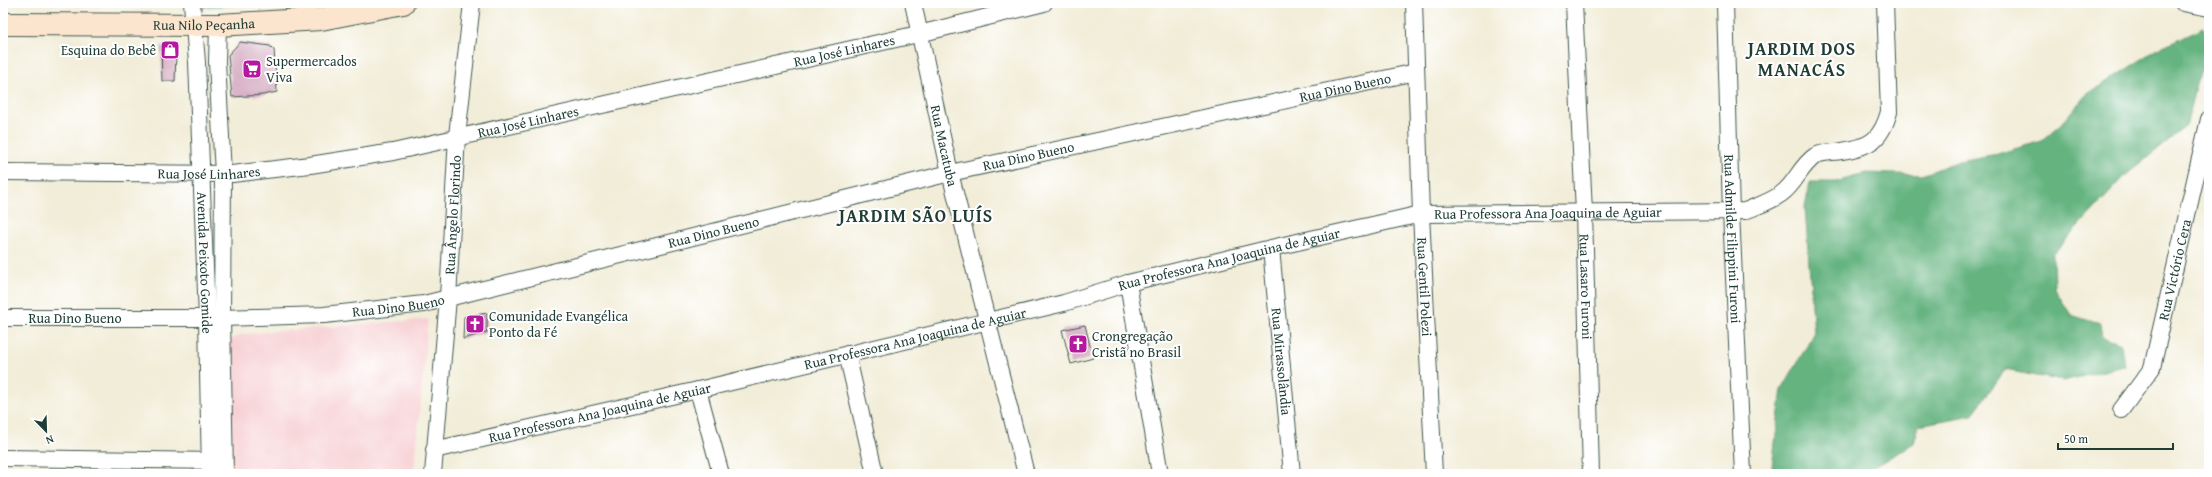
<svg xmlns="http://www.w3.org/2000/svg" width="2212" height="477" font-family="'Gentium Book Plus',serif">
<rect width="100%" height="100%" fill="#fff"/>
<filter id="ink" filterUnits="userSpaceOnUse"><feTurbulence type="fractalNoise" baseFrequency=".025" numOctaves="2"/><feDisplacementMap in="SourceGraphic" scale="8" xChannelSelector="R" yChannelSelector="G"/><feConvolveMatrix kernelMatrix="1 2 1 2 8 2 1 2 1" color-interpolation-filters="sRGB"/></filter>
<filter id="wash" filterUnits="userSpaceOnUse"><feTurbulence type="fractalNoise" baseFrequency=".012" numOctaves="4" result="noise"/><feDisplacementMap in="SourceGraphic" scale="16" xChannelSelector="R" yChannelSelector="G"/><feGaussianBlur stdDeviation="0.9" result="paint"/><feColorMatrix in="noise" values="0 0 0 0 0 0 0 0 0 0 0 0 0 0 0 0 0 1.4 0 .05"/><feComposite in="paint" operator="in"/></filter>
<g filter="url(#wash)">
<rect width="100%" height="100%" fill="#f2edd8"/>
<polygon fill="#f7cfd2" points="428,319 414,474 231,474 226,341 243,334"/>
<polygon fill="#7cd297" stroke="#4e8866" points="193,3 260,3 193,8"/>
<polygon fill="#65b480" stroke="#42785a" points="2204,27 2207,54 2196,84 2186,126 2125,176 2053,254 2054,288 2071,315 2100,324 2102,337 2121,344 2124,366 2063,381 2005,370 1972,415 1919,425 1914,443 1862,474 1771,474 1782,389 1814,334 1805,207 1810,182 1836,182 1867,173 1922,175 1959,161 1997,154 2042,141 2058,127 2086,95 2161,47"/>
<g id="blocks">
<g fill="#d1a5bd">
<polygon points="240,42 270,46 274,50 277,92 263,95 232,97 228,55"/>
<polygon points="173,45 176,53 175,81 162,81 161,46"/>
<polygon points="487,313 487,332 463,339 464,317"/>
<polygon points="1085,325 1093,358 1071,364 1062,330"/>
</g>
</g>
</g>
<g filter="url(#ink)">
<use href="#blocks" fill-opacity="0" stroke="#3f574d" stroke-width="1"/>
<g fill="none" stroke-linecap="round" stroke-linejoin="round">
<g stroke="#3f574d" stroke-width="18">
<g id="street">
<path id="s1" d="M 192,3 L 197,62 L 207,318 L 210,474"/>
<path id="s2" d="M 913,3 L 950,173 L 1026,474"/>
<path id="s3" d="M 1414,3 L 1421,214 L 1434,474"/>
<path id="s4" d="M 1574,3 L 1584,212 L 1591,474"/>
<path id="s5" d="M 1725,3 L 1731,212 L 1743,474"/>
<polyline points="2183,3 2209,8"/>
<polyline points="218,25 217,62 223,174 222,318 225,474"/>
<path id="s6" d="M 3,172 L 232,174 L 310,165 L 393,152 L 927,32 L 1044,3"/>
<path id="s7" d="M 1271,248 L 1292,474"/>
<polyline points="1128,283 1160,474"/>
<path id="s8" d="M 3,318 L 222,318 L 324,315 L 424,304 L 950,173 L 1416,72"/>
<polyline points="847,354 875,474"/>
<polyline points="698,390 721,474"/>
<path id="s9" d="M 2121,410 L 2152,368 L 2209,119"/>
<path id="s10" d="M 434,450 L 698,390 L 1064,303 L 1128,283 L 1271,248 L 1421,214 L 1745,211 C 1757,206 1770,202 1781,194 C 1796,184 1799,167 1815,156 C 1824,151 1832,153 1842,151 C 1870,147 1881,140 1889,112 L 1885,3"/>
<polyline points="3,458 219,461"/>
<path id="s11" d="M 433,474 L 448,298 L 457,136 L 472,3"/>
</g>
</g>
<g stroke="#3f574d" stroke-width="24">
<g id="secondary">
<path id="s12" d="M 3,24 L 218,25 L 321,19 L 403,3"/>
</g>
</g>
<use href="#street" stroke="#fff" stroke-width="16"/>
<use href="#secondary" stroke="#fce5cf" stroke-width="22"/>
</g>
</g>
<defs>
<g id="shop-square" transform="scale(1)"><rect x="-9" y="-9" width="18" height="18" rx="4" fill="#b5179e" stroke="#fff"/><path d="M-5-2.5h2.3a2.7 3.5 0 0 1 5.4 0H5L5.5 6h-11ZM-1.5-2.5h3a1.5 2.3 0 0 0-3 0Z" fill="#fff"/></g>
<g id="supermarket-square" transform="scale(1)"><rect x="-9" y="-9" width="18" height="18" rx="4" fill="#b5179e" stroke="#fff"/><path d="M-6-5.5h2.5l.6 2H6L4.5 2H-2.5L-4.4-4H-6ZM-1.5 3.2a1.3 1.3 0 1 0 .1 0ZM3 3.2a1.3 1.3 0 1 0 .1 0Z" fill="#fff"/></g>
<g id="church-square" transform="scale(1)"><rect x="-9" y="-9" width="18" height="18" rx="4" fill="#b5179e" stroke="#fff"/><path d="M-1.2-6h2.4v3.5h3.3v2.4h-3.3V6h-2.4V-.1h-3.3v-2.4h3.3Z" fill="#fff"/></g>
</defs>
<g fill-rule="evenodd">
<use href="#shop-square" x="170" y="50"/>
<use href="#supermarket-square" x="252" y="69"/>
<use href="#church-square" x="475" y="324"/>
<use href="#church-square" x="1078" y="344"/>
</g>
<g text-anchor="middle" stroke-width="4" stroke-linejoin="round" paint-order="stroke">
<g font-size="14" fill="#1f3d34" stroke="#fff">
<text dy="5" stroke="none"><textPath href="#s12" startOffset="201">Rua Nilo Peçanha</textPath></text>
<text dy="5" stroke="none"><textPath href="#s6" startOffset="854">Rua José Linhares</textPath></text>
<text dy="5" stroke="none"><textPath href="#s8" startOffset="1368">Rua Dino Bueno</textPath></text>
<text dy="5" stroke="none"><textPath href="#s6" startOffset="530">Rua José Linhares</textPath></text>
<text dy="5" stroke="none"><textPath href="#s2" startOffset="146">Rua Macatuba</textPath></text>
<text dy="5" stroke="none"><textPath href="#s8" startOffset="1044">Rua Dino Bueno</textPath></text>
<text dy="5" stroke="none"><textPath href="#s6" startOffset="206">Rua José Linhares</textPath></text>
<text dy="5" stroke="none"><textPath href="#s10" startOffset="1142">Rua Professora Ana Joaquina de Aguiar</textPath></text>
<text dy="5" stroke="none"><textPath href="#s11" startOffset="260">Rua Ângelo Florindo</textPath></text>
<text dy="5" stroke="none"><textPath href="#s8" startOffset="720">Rua Dino Bueno</textPath></text>
<text dy="5" stroke="none"><textPath href="#s5" startOffset="236">Rua Admilde Filippini Furoni</textPath></text>
<text dy="5" stroke="none"><textPath href="#s10" startOffset="818">Rua Professora Ana Joaquina de Aguiar</textPath></text>
<text dy="5" stroke="none"><textPath href="#s1" startOffset="260">Avenida Peixoto Gomide</textPath></text>
<text dy="5" stroke="none"><textPath href="#s9" startOffset="153">Rua Victório Cera</textPath></text>
<text dy="5" stroke="none"><textPath href="#s4" startOffset="284">Rua Lasaro Furoni</textPath></text>
<text dy="5" stroke="none"><textPath href="#s3" startOffset="284">Rua Gentil Polezi</textPath></text>
<text dy="5" stroke="none"><textPath href="#s8" startOffset="396">Rua Dino Bueno</textPath></text>
<text dy="5" stroke="none"><textPath href="#s8" startOffset="72">Rua Dino Bueno</textPath></text>
<text dy="5" stroke="none"><textPath href="#s10" startOffset="494">Rua Professora Ana Joaquina de Aguiar</textPath></text>
<text dy="5" stroke="none"><textPath href="#s7" startOffset="114">Rua Mirassolândia</textPath></text>
<text dy="5" stroke="none"><textPath href="#s10" startOffset="170">Rua Professora Ana Joaquina de Aguiar</textPath></text>
</g>
<g font-size="14" fill="#1f3d34" stroke="#fff" text-anchor="start">
<text x="156" y="55" text-anchor="end">Esquina do Bebê</text>
<text x="266" y="66">Supermercados<tspan x="266" dy="16">Viva</tspan></text>
<text x="489" y="321">Comunidade Evangélica<tspan x="489" dy="16">Ponto da Fé</tspan></text>
<text x="1092" y="341">Crongregação<tspan x="1092" dy="16">Cristã no Brasil</tspan></text>
</g>
<g font-size="18" font-weight="bold" letter-spacing="1" fill="#1f3d34" stroke="#fff">
<text x="1802" y="55">JARDIM DOS<tspan x="1802" dy="21">MANACÁS</tspan></text>
<text x="916" y="222">JARDIM SÃO LUÍS</text>
</g>
</g>
<rect width="2212" height="477" fill="none" stroke="#fff" stroke-width="16"/>
<g transform="translate(46 431) rotate(157)" stroke="#ffffff" stroke-width="3" paint-order="stroke">
<path d="M0-3L7 15L0 10L-7 15Z" fill="#1f3d34"/>
<text y="-6" font-size="11" font-weight="bold" text-anchor="middle" fill="#1f3d34">N</text>
</g>
<path d="M2058 443v6h115v-6" fill="none" stroke="#1f3d34" stroke-width="2"/>
<text x="2064" y="443" font-size="12" fill="#1f3d34" stroke="#ffffff" stroke-width="3" paint-order="stroke">50 m</text>
</svg>
